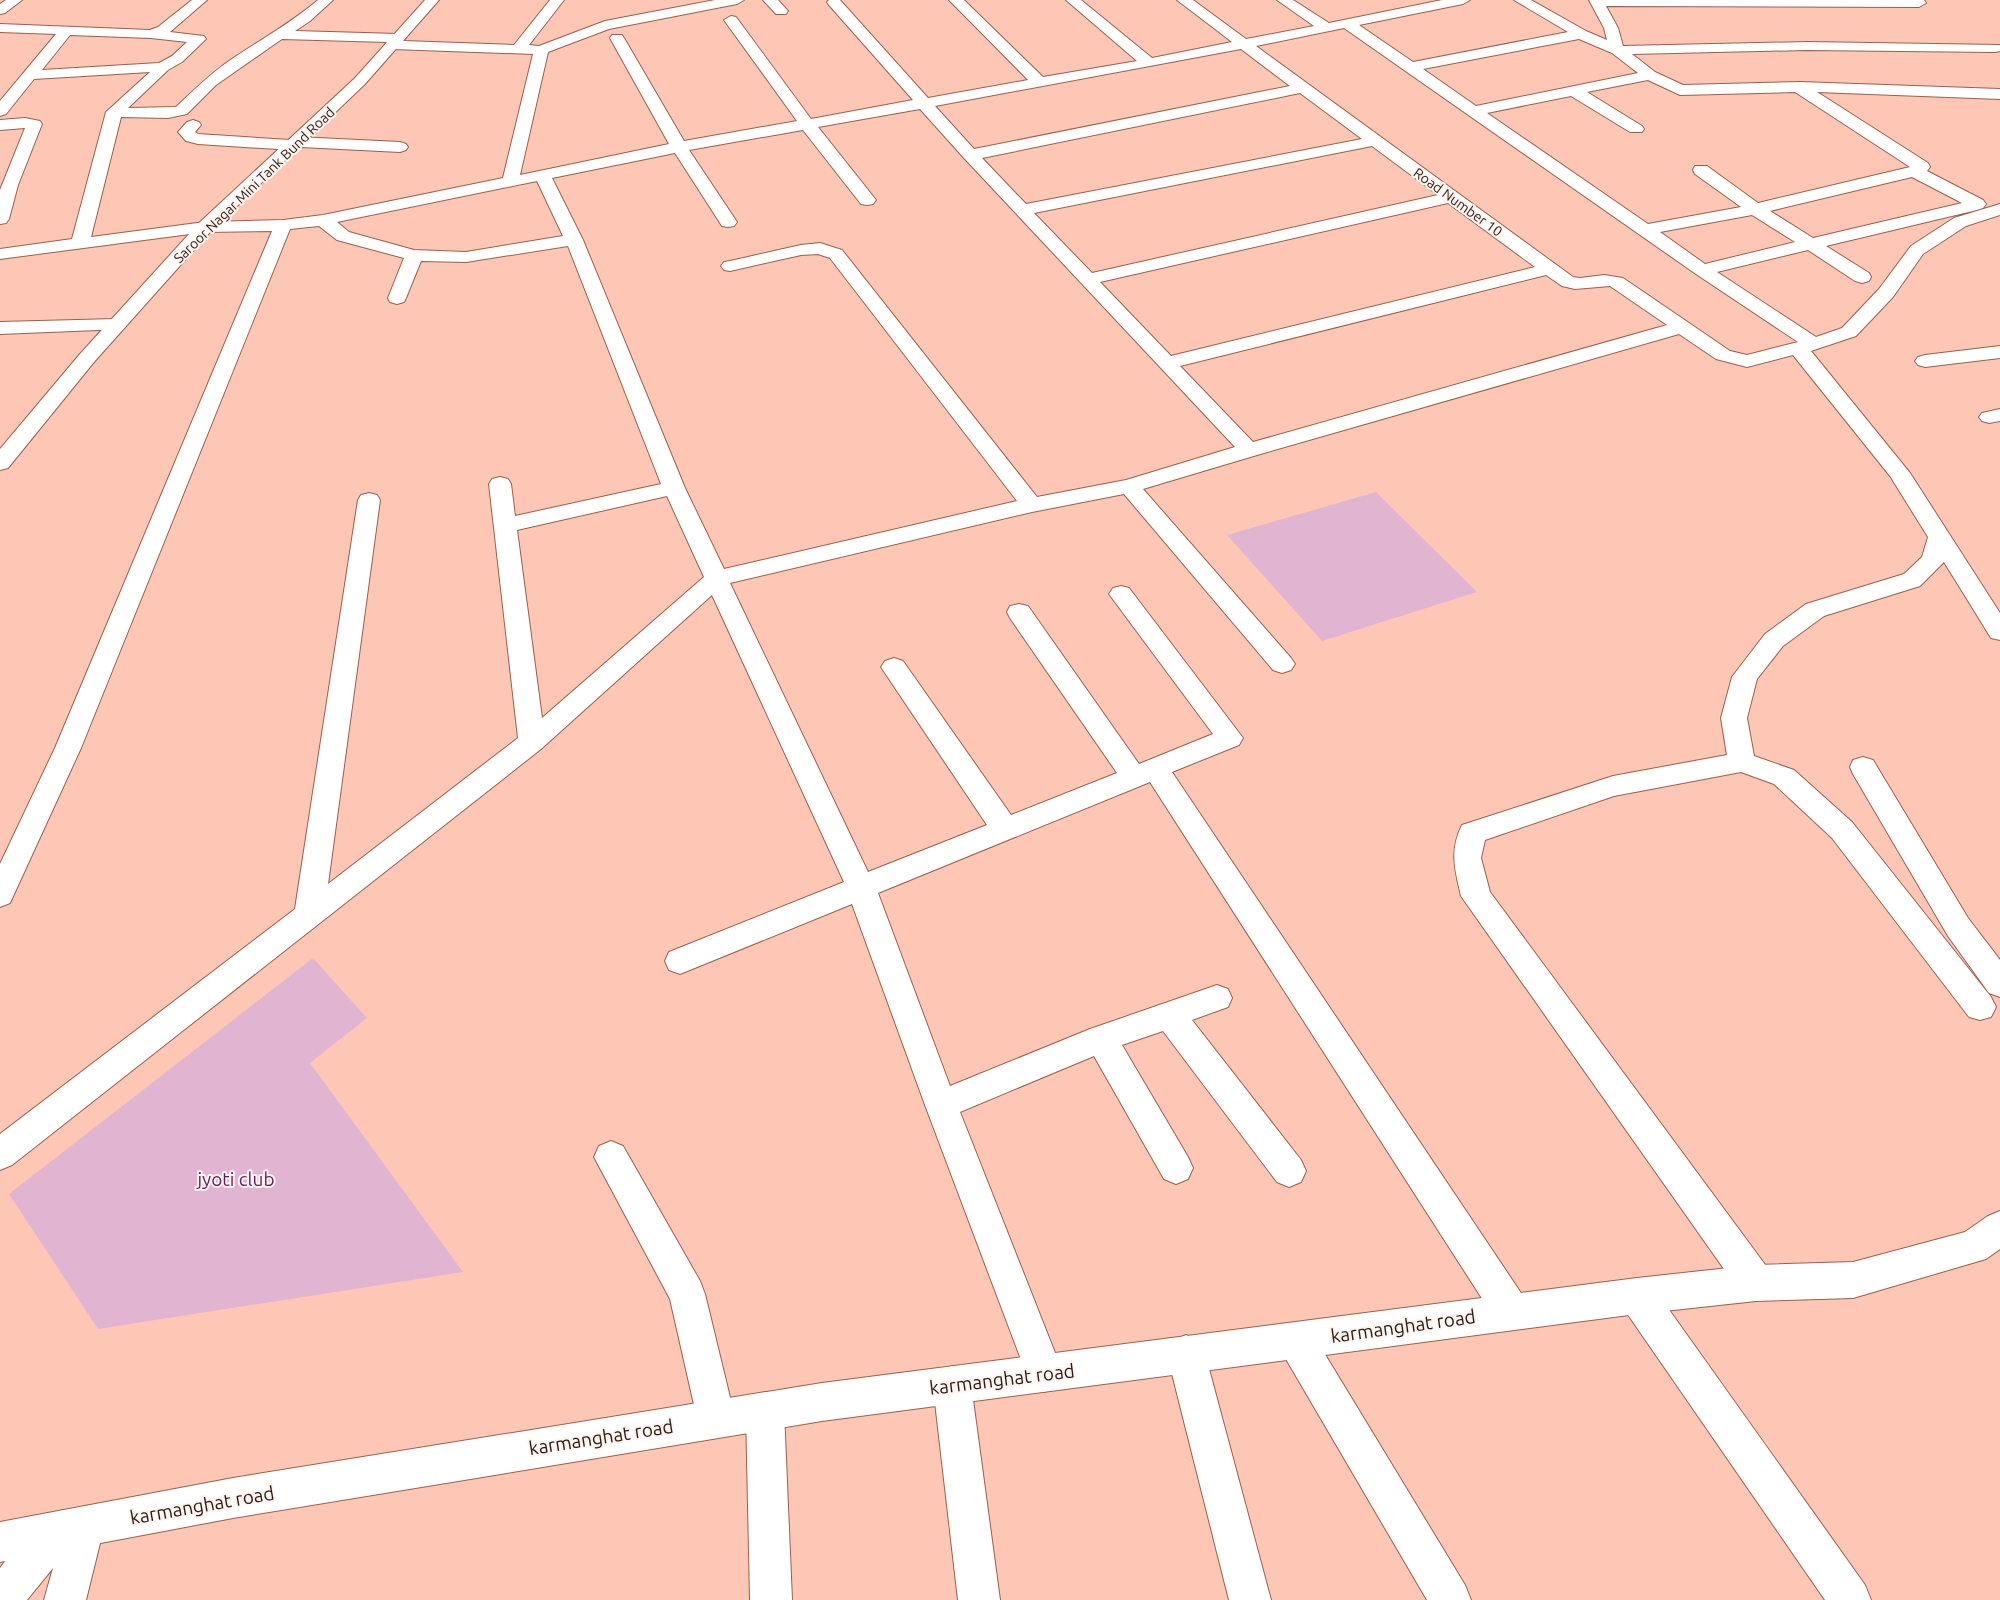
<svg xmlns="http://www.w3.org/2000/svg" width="2000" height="1600" font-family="Ubuntu,sans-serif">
<rect width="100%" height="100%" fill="#fec7b5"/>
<g fill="#e1b5d2">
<polygon points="1376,492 1477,592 1322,641 1227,535"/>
<polygon points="313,958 367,1018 310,1063 463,1272 98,1329 9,1194"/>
</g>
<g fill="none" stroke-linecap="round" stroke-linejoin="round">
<g stroke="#9b5f4b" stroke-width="2">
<g id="minor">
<polygon points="6,0 22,0 5,13 0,14 0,4"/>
<path d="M 192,0 L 207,0 L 170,32 L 204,36 L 206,39 L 182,62 L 168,70 L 128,108 L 176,107 C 193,91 209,75 229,61 C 258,41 290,24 318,0 L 333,0 L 310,21 L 295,31 L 398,34 L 403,35 L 405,38 L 403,41 L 514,45 L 550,0 L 564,0 L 529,45 L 539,46 L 605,21 L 715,0 L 744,0 L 737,4 L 609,29 L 548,52 L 520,175 L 669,144 L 610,38 L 612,35 L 622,35 L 624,38 L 684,141 L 797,121 L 724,20 L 731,16 L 736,17 L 811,119 L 913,100 L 829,5 L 827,2 L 829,0 L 840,0 L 928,98 L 1028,80 L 949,0 L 964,0 L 1043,77 L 1137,61 L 1066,0 L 1081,0 L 1152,58 L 1232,42 L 1177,0 L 1193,0 L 1246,39 L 1314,26 L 1277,0 L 1293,0 L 1329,23 L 1442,0 L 1470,0 L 1463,4 L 1359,25 L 1413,62 L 1568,32 L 1514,0 L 1531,0 L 1586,31 L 1607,40 L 1604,28 L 1589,0 L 1924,0 L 1926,3 L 1919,7 L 1606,6 L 1618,28 L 1623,46 L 1807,42 L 2000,45 L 2000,51 L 1995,52 L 1807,50 L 1632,54 L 1655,72 L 1683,85 L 1800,82 L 2000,89 L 2000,99 L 1817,92 L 1928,163 L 1930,167 L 1927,171 L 1983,200 L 1986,204 L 1983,208 L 1977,210 L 1826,246 L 1869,273 L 1871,277 L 1869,281 L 1862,283 L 1855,281 L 1808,250 L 1717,272 L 1816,337 L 1842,328 L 1879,289 L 1911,246 L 1954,218 L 2000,204 L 2000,215 L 1966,226 L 1923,254 L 1893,297 L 1856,336 L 1811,351 L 1910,473 L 2000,613 L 2000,640 L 1991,638 L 1944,562 L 1920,586 L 1824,616 L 1783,646 L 1757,679 L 1747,718 L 1754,756 L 1794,770 L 1852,822 L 1991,997 L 1996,1007 L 1991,1017 L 1980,1020 L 1969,1017 L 1832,838 L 1774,784 L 1741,772 L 1614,796 L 1485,840 L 1481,858 L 1490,892 L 1769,1270 L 1774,1283 L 1769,1296 L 1756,1301 L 1743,1296 L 1461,896 C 1455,870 1449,851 1462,825 L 1613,776 L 1727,755 L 1721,718 L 1732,677 L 1765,634 L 1806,604 L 1904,574 L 1922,557 L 1928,537 L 1890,476 L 1793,355 L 1747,367 L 1716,359 L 1679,334 L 1257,455 L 1143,489 L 1291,658 L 1295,664 L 1291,670 L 1282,673 L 1273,670 L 1124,494 L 1032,512 L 730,583 L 868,872 L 987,825 L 885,673 L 881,667 L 885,661 L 894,658 L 903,661 L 1011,815 L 1117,773 L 1010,618 L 1007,612 L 1010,606 L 1019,604 L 1028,606 L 1139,764 L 1213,734 L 1109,594 L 1113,588 L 1121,586 L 1129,588 L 1243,738 L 1239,745 L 1172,772 L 1525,1299 L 1530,1312 L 1525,1325 L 1512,1330 L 1499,1325 L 1150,782 L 878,893 L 950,1086 L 1090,1029 L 1217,985 L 1228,989 L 1232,998 L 1228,1007 L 1192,1020 L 1301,1160 L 1306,1171 L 1301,1182 L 1289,1187 L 1277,1182 L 1163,1031 L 1122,1045 L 1188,1157 L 1193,1168 L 1188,1179 L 1176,1184 L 1164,1179 L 1094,1056 L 960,1112 L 1063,1373 L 1057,1386 L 1044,1392 L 1031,1386 L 925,1105 L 852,904 L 680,974 L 669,970 L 665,961 L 669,952 L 844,882 L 712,595 L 541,749 L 12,1165 L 0,1170 L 0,1134 L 295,909 L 358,500 L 361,495 L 369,493 L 377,495 L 380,500 L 328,884 L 518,738 L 489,484 L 492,479 L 500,477 L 508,479 L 511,484 L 515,516 L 661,484 L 568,246 L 466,262 L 421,261 L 406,298 L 404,302 L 397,304 L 390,302 L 388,298 L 404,258 L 337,240 L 319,226 L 290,229 L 81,748 L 10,903 L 0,907 L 0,864 L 55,748 L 272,231 L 205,232 L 0,259 L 0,249 L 72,239 L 106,112 L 150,72 L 34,79 L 6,114 L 0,116 L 0,101 L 56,34 L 0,32 L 0,24 L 150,30 L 158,27 ZM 1344,28 L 1696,274 L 1798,342 L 1747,355 L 1730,351 L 1623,278 L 1604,275 L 1580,278 L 1573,277 L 1256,46 ZM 70,35 L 151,38 L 187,42 L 172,56 L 159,63 L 42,70 ZM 282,39 L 387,42 L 385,45 L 387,48 L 392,49 L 533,54 L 503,178 L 323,215 L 283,220 L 205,222 L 91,237 L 121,117 L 168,118 L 187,114 L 216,85 ZM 1579,39 L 1612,53 L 1638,73 L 1476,106 L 1423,69 ZM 1241,49 L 1290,86 L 974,149 L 935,106 ZM 1648,80 L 1680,95 L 1795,92 L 1910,167 L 1758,203 L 1707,166 L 1695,166 L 1693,170 L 1695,174 L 1741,207 L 1648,224 L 1487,113 L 1571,96 L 1630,132 L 1642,132 L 1644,129 L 1642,126 L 1587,92 ZM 1300,93 L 1362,139 L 1026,204 L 982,158 ZM 920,109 L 964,158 L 1235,447 L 1126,480 L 1037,497 L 842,250 L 820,243 L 801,245 L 730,261 L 724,262 L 721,266 L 724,270 L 730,271 L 801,255 L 818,254 L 830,258 L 1017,501 L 724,569 L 685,488 L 583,240 L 552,178 L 675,153 L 722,226 L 728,227 L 734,226 L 737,222 L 689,150 L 803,130 L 861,204 L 867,205 L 873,204 L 876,200 L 818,127 ZM 1372,146 L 1438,195 L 1092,273 L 1034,213 ZM 1912,177 L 1962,203 L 1813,238 L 1770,211 ZM 537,181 L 563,236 L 466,252 L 414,250 L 349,232 L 337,222 ZM 1448,203 L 1535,267 L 1171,356 L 1100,282 ZM 1752,215 L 1795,242 L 1705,264 L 1660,232 ZM 1546,275 L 1562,286 L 1575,289 L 1610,286 L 1667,325 L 1253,442 L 1180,366 ZM 667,496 L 704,577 L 542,718 L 517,530 Z"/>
<polygon points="763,0 778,0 788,11 786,14 776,14"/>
<polygon points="25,118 40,121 42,124 18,185 9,219 6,223 0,224 0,190 25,128 0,130 0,120"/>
<polygon points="193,120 199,122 201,125 195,132 198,134 290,140 297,137 400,142 406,144 408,147 406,150 400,152 301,147 294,150 198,144 186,141 178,132 187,122"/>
<polygon points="116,319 123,321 126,325 123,329 0,334 0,322"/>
<polygon points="2000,346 2000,358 1925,367 1918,365 1915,361 1918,357 1925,355"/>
<polygon points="2000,409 2000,421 1989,423 1982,421 1979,417 1982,413"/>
<polygon points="1863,757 1873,760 1968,918 2000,960 2000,997 1989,993 1948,936 1853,774 1850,767 1853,760"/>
<polygon points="611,1141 623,1146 700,1281 705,1294 735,1418 730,1432 716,1437 702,1432 697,1418 670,1299 594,1157 599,1146"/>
<polygon points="1637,1278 1650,1283 1865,1585 1871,1600 1825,1600 1624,1309 1619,1296 1624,1283"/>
<polygon points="1296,1323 1309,1328 1465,1585 1471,1600 1427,1600 1283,1354 1278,1341 1283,1328"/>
<polygon points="1186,1335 1199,1341 1205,1354 1271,1600 1229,1600 1167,1354 1173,1341"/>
<polygon points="952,1366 965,1372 971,1385 1000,1600 958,1600 933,1385 939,1372"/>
<polygon points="765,1392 778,1398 784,1411 792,1600 750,1600 746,1411 752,1398"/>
<path d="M 84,1507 L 98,1513 L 104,1527 L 86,1600 L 44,1600 L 53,1568 L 27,1600 L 0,1600 L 0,1568 C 17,1546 36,1521 63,1510 L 70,1513 Z"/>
</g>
</g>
<g stroke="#9b5f4b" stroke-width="2">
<g id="major">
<polygon points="425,0 439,0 365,84 211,231 94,362 8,468 0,470 0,449 80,354 199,223 355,78"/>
<polygon points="2000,1211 2000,1249 1986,1259 1853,1298 1756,1301 1637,1314 822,1421 233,1518 0,1562 0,1522 233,1478 822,1383 1637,1278 1756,1265 1853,1262 1965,1232 1988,1216"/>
</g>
</g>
<use href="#minor" fill="#fff" fill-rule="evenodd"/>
<use href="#major" fill="#fff" fill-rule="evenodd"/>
</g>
<g text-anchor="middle" stroke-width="4" stroke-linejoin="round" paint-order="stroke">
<g font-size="14" fill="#311910" stroke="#fcf5f2">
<text transform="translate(254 185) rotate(-44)" y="5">Saroor Nagar Mini Tank Bund Road</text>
<text transform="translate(1458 202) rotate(36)" y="5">Road Number 10</text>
</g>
<g font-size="19" fill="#691a56" stroke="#fcf5f2">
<text x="236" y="1186">jyoti club</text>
</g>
<g font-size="19" fill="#311910" stroke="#fcf5f2">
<text transform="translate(1403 1326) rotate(-8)" y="7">karmanghat road</text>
<text transform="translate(1002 1379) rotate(-7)" y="7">karmanghat road</text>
<text transform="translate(601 1437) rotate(-9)" y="7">karmanghat road</text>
<text transform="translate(202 1505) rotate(-10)" y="7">karmanghat road</text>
</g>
</g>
</svg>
